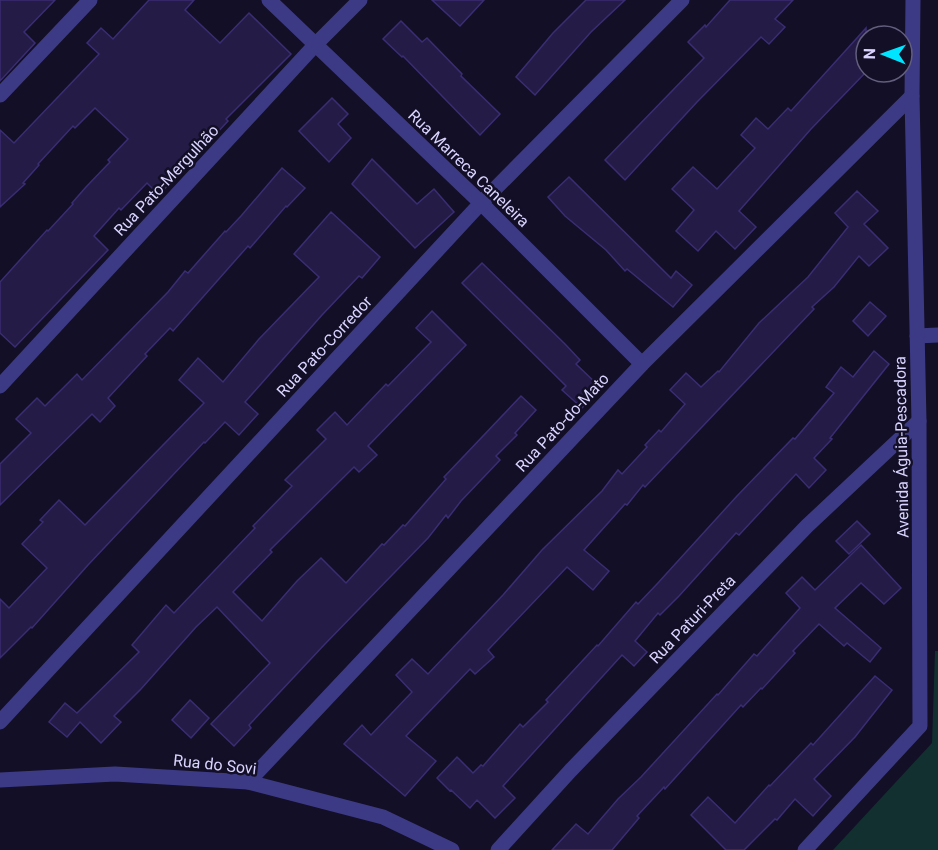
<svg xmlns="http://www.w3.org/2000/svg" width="938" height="850" font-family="Roboto,sans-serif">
<rect width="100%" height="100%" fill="#130f26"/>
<polygon fill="#12302f" points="935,651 938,651 938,850 833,850 932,743"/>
<g fill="#241b47" stroke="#3b2d73" stroke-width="1.5">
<polygon points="0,0 55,0 24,32 35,43 0,81"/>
<polygon points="149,0 194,0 185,10 220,43 249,13 291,54 226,119 228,121 159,195 147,183 121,210 119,208 94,236 108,250 15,347 0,333 0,282 47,230 48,231 73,204 72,203 86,187 110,162 108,160 128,139 95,108 75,128 73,126 38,164 39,165 23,183 25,184 0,207 0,130 14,143 99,54 87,43 101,28 113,39"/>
<polygon points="432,0 484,0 460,26"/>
<polygon points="586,0 625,0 591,32 535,95 516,77 553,33"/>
<polygon points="730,0 793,0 775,19 785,27 769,44 761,37 697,102 625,180 605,160 704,58 688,42 705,25 706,27"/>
<polygon points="401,21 422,42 427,38 462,74 461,76 500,114 480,135 403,56 402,57 383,39"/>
<polygon points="866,28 866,72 811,129 739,211 756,227 735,249 716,231 698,251 676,231 694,210 672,189 693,167 717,189 755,148 741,135 756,118 768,129 788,108 791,111"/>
<polygon points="332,98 348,114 338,124 351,138 329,162 299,131"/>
<polygon points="372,159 417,204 434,189 454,212 415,248 352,184"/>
<polygon points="282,168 305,188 287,207 286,206 250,248 248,246 173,331 170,328 145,354 147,356 108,398 115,406 100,422 92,414 0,505 0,464 31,433 16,419 37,398 45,406 77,374 82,380 168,292 185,271 188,273 225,231 226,232 241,216"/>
<polygon points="569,177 671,278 676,271 692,285 673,307 627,269 625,271 606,250 565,216 548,197"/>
<polygon points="857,191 878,211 864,224 888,248 869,266 859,256 834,287 812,307 814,309 645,487 643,485 627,505 625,504 584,550 609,571 593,590 567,567 488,650 494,657 475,674 470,669 406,736 436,761 405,796 344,744 362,725 371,735 412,692 396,675 412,659 428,674 503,595 542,550 602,491 618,470 622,474 647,447 645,445 659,430 661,432 685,404 670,390 686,373 701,387 718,371 719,372 759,323 808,277 848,227 835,213"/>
<polygon points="331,212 380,257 362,278 359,276 322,315 245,402 258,414 239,435 225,422 205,443 204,442 88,565 32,628 31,627 0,658 0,599 9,608 47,568 22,544 43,522 40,520 59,500 85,525 204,403 179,380 198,358 223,382 259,339 319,277 294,254"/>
<polygon points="482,263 565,344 580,360 576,364 601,388 582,408 562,390 566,386 462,283"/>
<polygon points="870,302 886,316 868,336 853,321"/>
<polygon points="432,311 466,345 368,446 377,455 359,472 354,467 270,550 272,552 233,592 262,621 297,581 321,558 346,583 382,544 384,545 403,525 405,526 446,479 444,477 521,396 536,410 515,433 517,435 496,456 500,460 461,501 448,518 446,515 428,538 324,645 249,725 251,728 234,746 211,724 270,663 217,607 196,627 141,689 114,716 121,722 101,743 80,722 67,737 49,722 65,703 77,713 139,652 132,645 166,605 174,613 255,528 253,526 292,486 285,480 326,439 317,430 335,412 347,425 386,384 388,386 431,342 416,328"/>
<polygon points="874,351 889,364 830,438 832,439 814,458 826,470 809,488 796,474 739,535 736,533 679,596 660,615 658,613 635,641 647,652 634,666 622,655 503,786 515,798 495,818 477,800 470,808 451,790 450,791 437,778 457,757 473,773 481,765 483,766 520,724 523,727 548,702 546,700 597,645 598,646 636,602 638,604 657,584 737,496 793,438 795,439 834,393 826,387 841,367 853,377"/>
<polygon points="857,521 870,534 849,554 836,541"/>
<polygon points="861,545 901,588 884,604 861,583 835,608 881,648 870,662 847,643 844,646 819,624 793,651 795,653 762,689 761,688 743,707 741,705 665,789 664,787 637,816 639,818 612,850 552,850 576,824 588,834 618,799 641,777 717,694 718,695 754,654 757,656 800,608 786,593 802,577 815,590"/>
<polygon points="875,676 892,690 855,737 814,779 831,796 813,816 795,799 777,820 775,819 744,850 726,850 691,815 708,797 735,823 769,785 770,786 811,743 813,745"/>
<polygon points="190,700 209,718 191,738 172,720"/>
</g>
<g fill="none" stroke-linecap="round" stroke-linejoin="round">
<g stroke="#3d3a85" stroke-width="15">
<polyline points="269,0 481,203 642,364"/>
<polyline points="0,95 90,0"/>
<polyline points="917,336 938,335"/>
<polyline points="0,386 316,44 360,0"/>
<polyline points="0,722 481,203 682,0"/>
<polyline points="0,780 115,774 248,782 383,817 452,850"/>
<polyline points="248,782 642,364 912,96"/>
<polyline points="498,850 571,770 807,526 919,421"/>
<polyline points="805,850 920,726 919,421 912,96 913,0"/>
</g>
</g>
<g text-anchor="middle" stroke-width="5" stroke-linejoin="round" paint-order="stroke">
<g font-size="16" fill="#d9d4ff" stroke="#130f26">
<text transform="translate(469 168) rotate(44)" y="6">Rua Marreca Caneleira</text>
<text transform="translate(166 180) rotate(-47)" y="6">Rua Pato-Mergulhão</text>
<text transform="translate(324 346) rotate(-47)" y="6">Rua Pato-Corredor</text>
<text transform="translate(562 422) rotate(-47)" y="6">Rua Pato-do-Mato</text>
<text transform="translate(901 447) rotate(-91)" y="6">Avenida Águia-Pescadora</text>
<text transform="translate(692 619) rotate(-46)" y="6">Rua Paturi-Preta</text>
<text transform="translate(215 764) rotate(6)" y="6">Rua do Sovi</text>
</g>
</g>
<g transform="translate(884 54) rotate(271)"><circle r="28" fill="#130f26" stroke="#625e7d" stroke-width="1.5"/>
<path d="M0-4.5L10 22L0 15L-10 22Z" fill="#00e5ff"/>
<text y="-9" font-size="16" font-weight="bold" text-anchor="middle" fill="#d9d4ff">N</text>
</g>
</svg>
